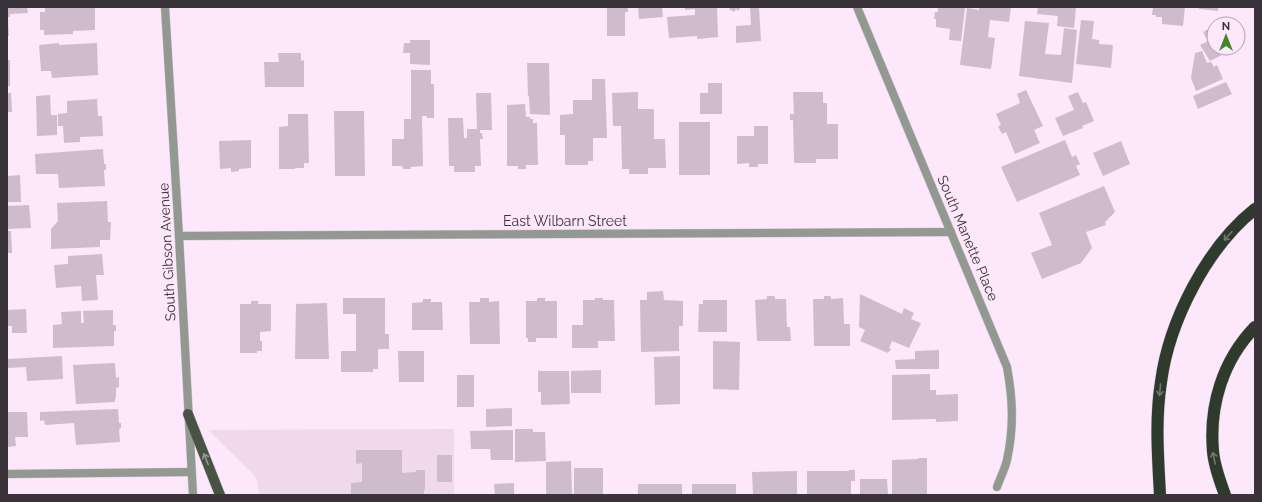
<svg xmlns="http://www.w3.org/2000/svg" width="1262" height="502" font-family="Raleway,sans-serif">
<rect width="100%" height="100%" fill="#fce8fa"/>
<polygon fill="#f0d8ed" points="454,429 454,495 259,495 257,480 253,474 208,430"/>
<g fill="#cebbcb">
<polygon points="7,7 27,7 28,13 10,14 10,17 8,17 9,36 7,36"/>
<polygon points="45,7 95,7 95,30 73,31 73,34 44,35 44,30 40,30 40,12 45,12"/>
<polygon points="607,7 628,7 628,12 625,12 625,36 607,36"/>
<polygon points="638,7 662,7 663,17 639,19"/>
<polygon points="685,7 717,7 718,37 697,39 697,36 669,38 667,17 695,15 695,9 685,10"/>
<polygon points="731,7 741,7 738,11 736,9 734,12 729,9"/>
<polygon points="759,7 761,41 736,43 736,26 751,25 750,8"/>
<polygon points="938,7 965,8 961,41 949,40 950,29 936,27 936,19 934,19 935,12 938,12"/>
<polygon points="979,7 1011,7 1009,22 990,20 988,37 995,38 991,69 960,65 967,8 979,10"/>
<polygon points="1038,7 1076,7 1074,28 1057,26 1058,16 1037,14"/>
<polygon points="1153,7 1185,7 1183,26 1162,24 1162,17 1156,17 1156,15 1152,15"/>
<polygon points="1199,7 1218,7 1218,11 1199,9"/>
<polygon points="1228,19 1231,24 1218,24"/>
<polygon points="1081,20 1094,21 1092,39 1099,40 1099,44 1113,45 1111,68 1076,64"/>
<polygon points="1025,21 1049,23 1045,54 1061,55 1064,28 1077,30 1072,83 1019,76"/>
<polygon points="1214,26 1214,48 1235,48 1210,61 1200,45 1208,41 1203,32"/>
<polygon points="1238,30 1245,43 1238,46"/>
<polygon points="410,40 430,40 430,65 410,64 410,53 403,53 404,43 410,43"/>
<polygon points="59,43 59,45 97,43 98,75 52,78 51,71 41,71 39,45"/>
<polygon points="1202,51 1207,63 1211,62 1214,67 1217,65 1223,79 1196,91 1191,78 1195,53"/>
<polygon points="278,53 301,53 301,61 304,60 304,87 265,87 264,62 279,62"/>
<rect x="7" y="60" width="3" height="26"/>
<polygon points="527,63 549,63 550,115 530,114 529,96 528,96"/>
<polygon points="411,70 431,70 431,84 434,84 434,118 427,118 427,116 422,116 423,166 411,167 411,169 403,169 402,166 392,166 392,139 404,139 404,119 411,119"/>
<polygon points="592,79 605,79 607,138 593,138 593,161 588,161 588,165 565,165 565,135 560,135 560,115 573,114 573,100 592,100"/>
<polygon points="1226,82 1232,94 1198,109 1193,96"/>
<polygon points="708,83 722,83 722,114 700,114 700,93 708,93"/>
<polygon points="1026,90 1043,126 1034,130 1040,143 1015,154 1006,132 1002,134 998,126 1001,125 996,114 1020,103 1017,94"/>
<polygon points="638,92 638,109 654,109 654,139 665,139 666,168 648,168 648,174 629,174 629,169 622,169 621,126 613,126 612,93"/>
<polygon points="793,92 823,92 823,103 827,103 827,124 838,124 838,159 816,159 816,163 794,163 793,120 790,120 790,114 794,114"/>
<polygon points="1078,92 1083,103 1086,102 1094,121 1082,126 1083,128 1063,136 1055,118 1074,110 1068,96"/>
<polygon points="7,93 11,93 12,112 7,112"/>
<polygon points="476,93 491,93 492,130 480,130 480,133 482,133 483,139 480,139 481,166 475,166 475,172 454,172 454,166 449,166 448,118 463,118 464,138 467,138 467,129 477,129"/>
<polygon points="50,95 51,115 57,115 57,135 37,136 36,96"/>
<polygon points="97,99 98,116 102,116 103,136 80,137 80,142 64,143 63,126 58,126 58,114 67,113 67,101"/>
<polygon points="525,104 526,117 530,117 530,119 533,119 533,123 537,123 538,165 526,165 526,169 518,169 518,166 507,166 507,105"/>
<polygon points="334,111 364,111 365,176 335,176"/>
<polygon points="288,114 308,114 309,163 304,163 304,168 295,168 295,169 279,169 279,127 288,126"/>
<rect x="679" y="122" width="31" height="53"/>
<polygon points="754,126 768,126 768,164 758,164 758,167 749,167 749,163 737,164 737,136 754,136"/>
<polygon points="251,140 251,168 239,169 239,171 231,172 231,168 220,169 219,141"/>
<polygon points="1065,140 1072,157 1076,155 1080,164 1076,166 1080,175 1017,202 1001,167"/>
<polygon points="1121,141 1130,164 1103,176 1093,153"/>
<polygon points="103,149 104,164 106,164 106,170 104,170 105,186 59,188 58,174 36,174 35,154"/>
<polygon points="20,175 21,202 7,202 7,176"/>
<polygon points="1104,186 1115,212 1105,222 1106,225 1086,232 1092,248 1081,263 1042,279 1031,253 1052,245 1039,213"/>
<polygon points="107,201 108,222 111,222 110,240 100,240 100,247 51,249 51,229 58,221 57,203"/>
<polygon points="29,205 31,228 7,229 7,206"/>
<polygon points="7,231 11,231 12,253 7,253"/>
<polygon points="102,254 104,275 96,275 98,300 82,301 81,286 56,288 54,265 68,264 68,256"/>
<polygon points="663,291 664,300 683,301 683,326 679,326 679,351 641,352 640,300 647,300 647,292"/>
<polygon points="860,294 902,314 904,308 914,313 911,319 921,323 909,348 892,341 889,348 891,349 888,353 860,341 865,330 859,327"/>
<polygon points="767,296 775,296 775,299 786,299 787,327 790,327 791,341 757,341 755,300 767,299"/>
<polygon points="824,296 831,296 831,299 843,298 844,324 850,324 850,346 814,346 813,299 824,299"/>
<polygon points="343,298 385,298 385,334 389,334 389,349 378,349 378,369 373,369 373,372 341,372 341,351 356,351 356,314 343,314"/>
<polygon points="480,298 489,298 489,302 499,301 500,344 470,344 469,302 480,302"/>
<polygon points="537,298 545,298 545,301 557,301 557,338 536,338 536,342 528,342 528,338 526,338 526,301 537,301"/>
<polygon points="595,298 603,298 603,300 614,300 615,341 598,341 598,348 572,348 572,325 583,325 583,300 595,300"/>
<polygon points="423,299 431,299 431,302 442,302 443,330 412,330 412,303 423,302"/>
<polygon points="703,300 727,300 727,332 698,332 699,304 703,304"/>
<polygon points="251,301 258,301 258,304 271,304 271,331 260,332 260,341 262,341 262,351 257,351 257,353 240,353 240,304 251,304"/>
<polygon points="327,303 329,359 295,359 296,304"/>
<polygon points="26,309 27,333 12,333 12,326 7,326 7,310"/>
<polygon points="113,310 113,325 116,325 116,331 114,331 114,346 53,348 53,325 62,324 61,312 81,311 81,323 84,323 83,311"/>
<polygon points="713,341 740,342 739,390 713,389"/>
<polygon points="939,350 939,369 896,369 895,360 915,359 915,351"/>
<polygon points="398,351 424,351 424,382 399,382"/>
<polygon points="62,356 63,379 27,381 26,367 7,368 7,359"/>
<polygon points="680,356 680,404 655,405 654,357"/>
<polygon points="115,363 116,378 119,377 119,387 116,388 116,398 115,398 115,402 76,404 73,365"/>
<polygon points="601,370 601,393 571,393 571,371"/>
<polygon points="538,371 569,371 570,404 541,405 541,392 538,392"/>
<polygon points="930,374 930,390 936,390 936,395 958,394 958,421 936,422 936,419 892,420 892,375"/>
<rect x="457" y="375" width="17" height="32"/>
<polygon points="512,408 512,426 486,427 486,409"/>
<polygon points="118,409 119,423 121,423 121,428 119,429 120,442 76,445 74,423 45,425 44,420 40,421 40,412"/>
<polygon points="7,412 27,412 28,437 15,437 16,446 7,447"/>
<polygon points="515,429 533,429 533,432 545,432 546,461 515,462"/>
<polygon points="513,430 513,460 491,460 490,449 471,449 470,431"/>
<polygon points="356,450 402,450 402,473 416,472 416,470 425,470 425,490 424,490 424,495 351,495 351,483 362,482 362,463 356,464"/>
<rect x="437" y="455" width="15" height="27"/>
<polygon points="918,458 927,458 927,495 892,495 892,460 919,459"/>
<polygon points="571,461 572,495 546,495 546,462"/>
<rect x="574" y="468" width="29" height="27"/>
<polygon points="849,470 855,470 855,481 851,481 851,495 807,495 807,471 849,471"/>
<polygon points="797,471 797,495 753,495 752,472"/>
<polygon points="860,479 887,479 888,495 860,495"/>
<polygon points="514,483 514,495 495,495 494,484"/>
<rect x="638" y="484" width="44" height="11"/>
<rect x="692" y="484" width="44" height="11"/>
</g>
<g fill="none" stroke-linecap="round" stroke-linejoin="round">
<g stroke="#d5c4d4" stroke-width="9">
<polyline id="service" points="7,474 191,472"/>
</g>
<g stroke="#d5c4d4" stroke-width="9">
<g id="minor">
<path d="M 857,7 L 1007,367 C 1013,400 1014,427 1007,460 C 1005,469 1000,478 997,487"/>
<polyline points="179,236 951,232"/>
</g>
</g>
<g stroke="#d5c4d4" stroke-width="9">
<polyline id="tertiary" points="165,7 179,236 193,495"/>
</g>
<g stroke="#d5c4d4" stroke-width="11">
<polyline id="primary" points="188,414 220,495"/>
</g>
<g stroke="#d5c4d4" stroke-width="13">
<g id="motorway">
<path d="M 1160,495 C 1158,457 1155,420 1161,382 C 1169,321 1207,247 1255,209"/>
<path d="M 1225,495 C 1220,481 1214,466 1213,451 C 1209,405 1223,360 1255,327"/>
</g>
</g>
<use href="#service" stroke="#929990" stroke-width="8"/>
<use href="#minor" stroke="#929990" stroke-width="8"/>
<use href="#tertiary" stroke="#929990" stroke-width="8"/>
<use href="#primary" stroke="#485345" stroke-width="10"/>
<use href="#motorway" stroke="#2e3a2b" stroke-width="12"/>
</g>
<defs><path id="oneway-shaft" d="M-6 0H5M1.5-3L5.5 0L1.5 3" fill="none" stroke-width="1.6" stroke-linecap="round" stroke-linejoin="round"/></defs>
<g stroke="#767773">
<use href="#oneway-shaft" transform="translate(1228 236) rotate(132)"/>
<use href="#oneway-shaft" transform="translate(1160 390) rotate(95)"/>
<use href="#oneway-shaft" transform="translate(1214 458) rotate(-101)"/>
</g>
<use stroke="#999696" href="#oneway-shaft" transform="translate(206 459) rotate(-112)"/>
<g text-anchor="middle" stroke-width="4" stroke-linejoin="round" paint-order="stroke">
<g font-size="14" fill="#3b333a" stroke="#fce8fa">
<text x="565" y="226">East Wilbarn Street</text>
<text transform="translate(968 238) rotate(67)" y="5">South Manette Place</text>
<text transform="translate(167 252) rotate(-93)" y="5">South Gibson Avenue</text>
</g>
</g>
<rect width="1262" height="502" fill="none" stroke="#3b333a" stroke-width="16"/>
<g transform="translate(1226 36)"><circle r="19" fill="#fce8fa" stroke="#afa0ad"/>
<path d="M0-3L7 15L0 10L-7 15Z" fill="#41862b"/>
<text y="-6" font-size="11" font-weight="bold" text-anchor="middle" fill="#3b333a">N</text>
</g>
</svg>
